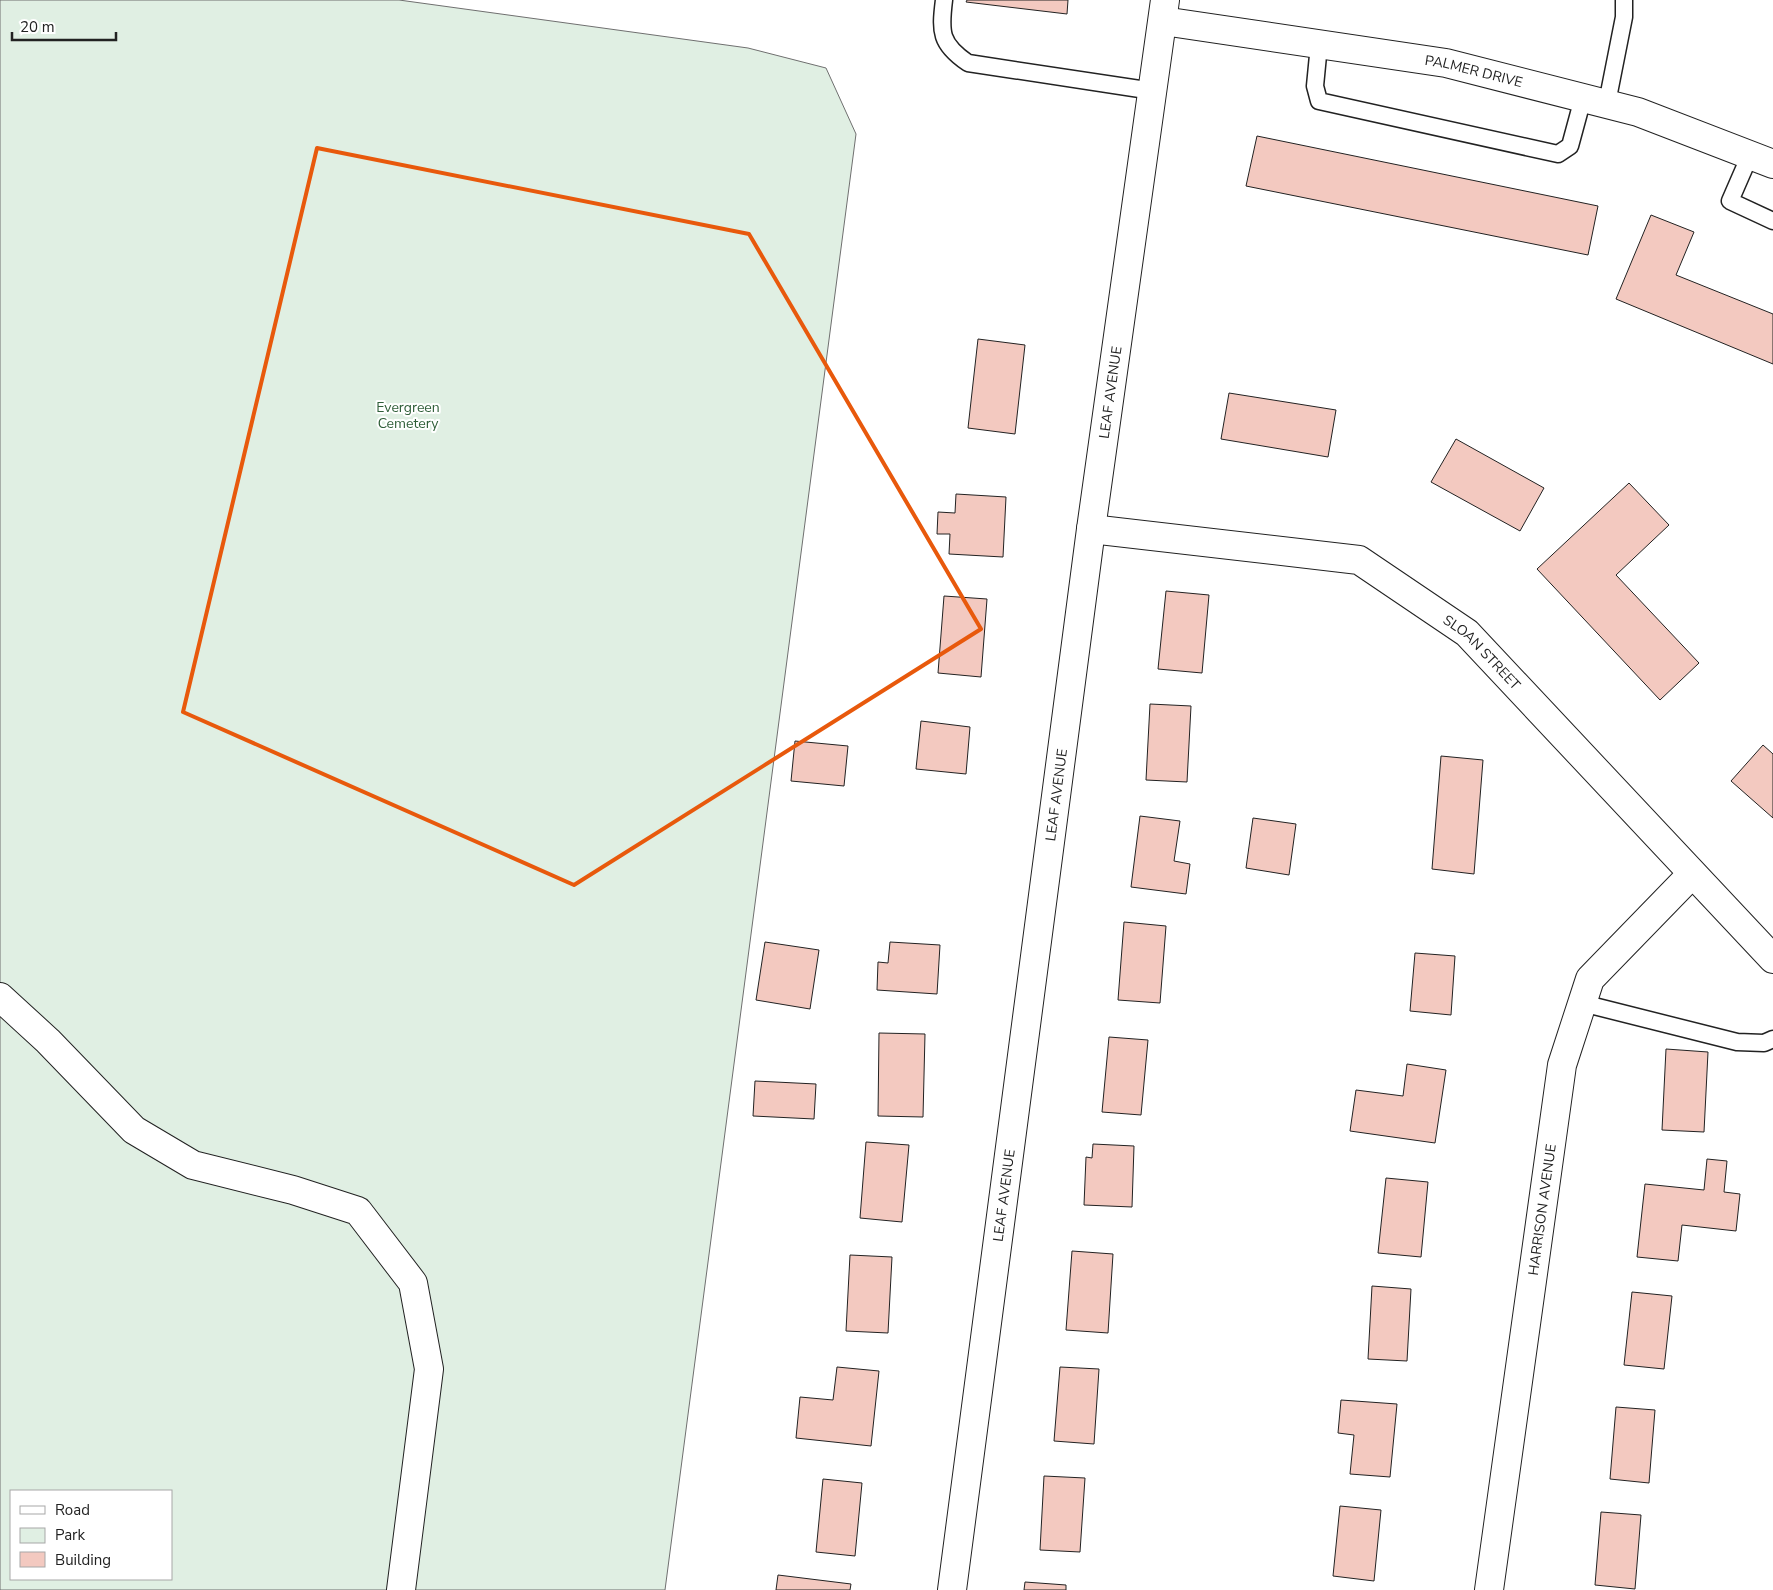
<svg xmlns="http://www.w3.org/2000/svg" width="1773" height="1590" font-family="'Nunito Sans',sans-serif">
<rect width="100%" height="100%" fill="#fff"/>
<path fill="#e0efe3" stroke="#6f6f6f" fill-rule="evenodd" d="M 0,0 L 399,0 L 748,48 L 826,68 L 856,134 L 665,1590 L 0,1590 ZM 11,1491 L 171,1491 L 171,1579 L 11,1579 Z"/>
<g fill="#f3c9c0" stroke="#222">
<polygon points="967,0 1068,0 1067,14 966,2"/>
<polygon points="1257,136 1598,206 1588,255 1246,186"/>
<polygon points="1651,215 1694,232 1676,275 1773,314 1773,364 1616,299"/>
<polygon points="978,339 1025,345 1015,434 968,428"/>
<polygon points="1229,393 1336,410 1328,457 1221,439"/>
<polygon points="1456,439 1544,488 1520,531 1431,482"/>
<polygon points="1629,483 1669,525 1616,575 1699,663 1660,700 1537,569"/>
<polygon points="956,494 1006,497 1003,557 949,554 950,534 937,534 938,512 955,513"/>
<polygon points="1166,591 1209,595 1202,673 1158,669"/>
<polygon points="944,596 987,599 981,677 938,673"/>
<polygon points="1150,704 1191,706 1187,782 1146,780"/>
<polygon points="921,721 970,727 966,774 916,769"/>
<polygon points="795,741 848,746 844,786 791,781"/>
<polygon points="1763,745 1773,754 1773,818 1731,781"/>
<polygon points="1441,756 1483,760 1474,874 1432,869"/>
<polygon points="1140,816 1180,821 1174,861 1190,864 1186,894 1131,887"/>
<polygon points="1253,818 1296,824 1289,875 1246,868"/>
<polygon points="1124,922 1166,926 1160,1003 1118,1000"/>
<polygon points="765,942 819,950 810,1009 756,1000"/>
<polygon points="890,942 940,945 937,994 877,990 878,962 888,963"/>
<polygon points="1415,953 1455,956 1451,1015 1410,1011"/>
<polygon points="879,1033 925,1034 923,1117 878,1116"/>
<polygon points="1109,1037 1148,1040 1141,1115 1102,1112"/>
<polygon points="1666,1049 1708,1052 1704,1132 1662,1130"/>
<polygon points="1407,1064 1446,1070 1435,1143 1350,1131 1356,1090 1403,1096"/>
<polygon points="755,1081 816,1084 814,1119 753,1116"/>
<polygon points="866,1142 909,1145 902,1222 860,1218"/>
<polygon points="1093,1144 1134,1146 1132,1207 1084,1205 1086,1157 1092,1158"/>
<polygon points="1707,1159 1727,1161 1724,1192 1740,1194 1736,1231 1682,1225 1678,1261 1637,1257 1645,1184 1704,1190"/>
<polygon points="1386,1178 1428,1182 1421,1257 1378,1253"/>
<polygon points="1072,1251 1113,1254 1108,1333 1066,1330"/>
<polygon points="850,1255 892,1257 888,1333 846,1331"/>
<polygon points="1372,1286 1411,1289 1407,1361 1368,1359"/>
<polygon points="1632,1292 1672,1296 1664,1369 1624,1365"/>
<polygon points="837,1367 879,1371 871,1446 796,1438 800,1397 833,1400"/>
<polygon points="1060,1367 1099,1369 1094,1444 1054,1441"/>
<polygon points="1341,1400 1397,1404 1390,1477 1350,1474 1354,1435 1338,1433"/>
<polygon points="1616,1407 1655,1410 1649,1483 1610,1479"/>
<polygon points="1044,1476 1085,1478 1080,1552 1040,1550"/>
<polygon points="823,1479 862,1483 855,1556 816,1552"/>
<polygon points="1340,1506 1381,1510 1374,1581 1333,1576"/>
<polygon points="1601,1512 1641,1515 1635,1589 1595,1585"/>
<polygon points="778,1575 851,1584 850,1590 776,1590"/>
<polygon points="1025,1582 1066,1585 1066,1590 1024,1590"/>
</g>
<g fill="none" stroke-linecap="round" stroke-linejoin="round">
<g stroke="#222" stroke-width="19">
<g id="lane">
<path d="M 944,0 C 940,32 940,44 968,63 L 1153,91"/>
<polyline points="1319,45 1315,86 1319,101 1558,154 1570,146 1583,98"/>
<polyline points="1607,103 1624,17 1624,0"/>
<polyline points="1750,155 1730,201 1773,221"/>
<polyline points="1582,1003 1737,1042 1764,1043 1773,1039"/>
</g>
</g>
<g stroke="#222" stroke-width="30">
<g id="street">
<path id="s1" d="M 1163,21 L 1446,63 L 1638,112 L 1773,164"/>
<path id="s2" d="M 1091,529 L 1359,560 L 1467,633 L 1773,959"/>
<polyline points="0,997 48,1041 134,1130 193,1165 293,1190 358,1211 413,1283 429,1369 401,1590"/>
<path id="s3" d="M 952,1590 L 1091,529 L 1165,0"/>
<path id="s4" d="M 1489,1590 L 1562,1065 L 1590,979 L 1692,874"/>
</g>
</g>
<use href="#lane" stroke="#fff" stroke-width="16"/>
<use href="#street" stroke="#fff" stroke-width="28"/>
</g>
<path fill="none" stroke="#e8590c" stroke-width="4" stroke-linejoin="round" d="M 317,148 L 749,234 L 981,629 L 574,885 L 183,712 Z"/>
<g text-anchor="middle" stroke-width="4" stroke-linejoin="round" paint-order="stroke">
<g font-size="14" fill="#222" stroke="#fff">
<text dy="5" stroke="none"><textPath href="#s1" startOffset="315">PALMER DRIVE</textPath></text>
<text dy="5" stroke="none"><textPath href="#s3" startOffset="1208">LEAF AVENUE</textPath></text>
<text dy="5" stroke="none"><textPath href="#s2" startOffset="424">SLOAN STREET</textPath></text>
<text dy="5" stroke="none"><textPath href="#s3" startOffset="802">LEAF AVENUE</textPath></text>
<text dy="5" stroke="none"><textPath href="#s3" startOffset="398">LEAF AVENUE</textPath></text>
<text dy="5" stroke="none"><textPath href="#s4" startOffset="384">HARRISON AVENUE</textPath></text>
</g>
<g font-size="14" fill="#2f5e38" stroke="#fff">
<text x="408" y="412">Evergreen<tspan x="408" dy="16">Cemetery</tspan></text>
</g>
</g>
<rect x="10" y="1490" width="162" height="90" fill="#ffffff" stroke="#a7a7a7"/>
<rect x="20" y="1506" width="25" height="8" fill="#ffffff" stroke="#a7a7a7"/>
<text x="55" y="1515" font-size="15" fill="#222222">Road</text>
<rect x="20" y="1528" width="25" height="15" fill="#e0efe3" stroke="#a7a7a7"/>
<text x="55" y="1540" font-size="15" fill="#222222">Park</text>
<rect x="20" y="1552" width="25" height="15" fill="#f3c9c0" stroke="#a7a7a7"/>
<text x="55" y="1565" font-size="15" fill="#222222">Building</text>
<path d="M12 32v8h104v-8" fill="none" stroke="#222222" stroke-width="2.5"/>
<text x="20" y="32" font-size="15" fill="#222222" stroke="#ffffff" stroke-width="4" paint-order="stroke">20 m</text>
</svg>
